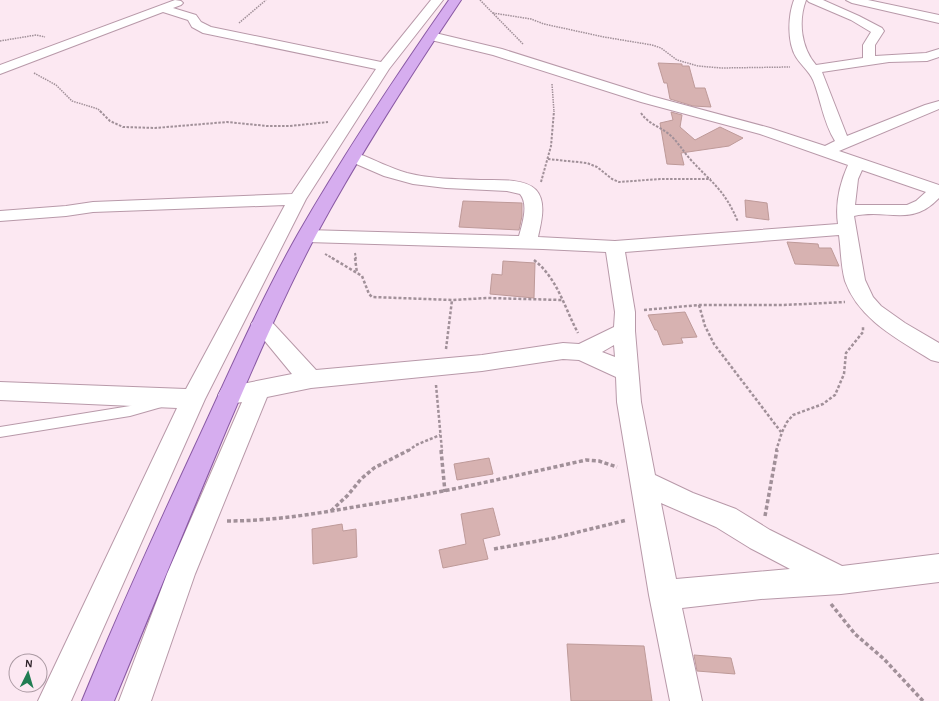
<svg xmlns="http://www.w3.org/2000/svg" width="939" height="701" font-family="'Alegreya Sans',sans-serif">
<rect width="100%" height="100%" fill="#fce8f2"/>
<g fill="#d7b2b1" stroke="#be9a99">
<polygon points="658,63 682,64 682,66 689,66 695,88 705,88 711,107 693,106 670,99 667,83 664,83"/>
<polygon points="671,112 682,115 680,127 695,140 720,127 743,138 729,146 681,153 684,165 667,164 660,123 673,120"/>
<polygon points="745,200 767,203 769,220 746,217"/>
<polygon points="463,201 522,203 522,216 519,230 459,227"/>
<polygon points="787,242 818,244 819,248 831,248 839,266 795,264"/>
<polygon points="503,261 535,263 534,298 490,294 492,274 502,275"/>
<polygon points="685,312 697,337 681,338 683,343 663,345 657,330 655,330 648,315"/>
<polygon points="489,458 493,474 457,480 454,464"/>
<polygon points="493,508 500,535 483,539 488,559 443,568 439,550 466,544 461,514"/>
<polygon points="342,524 343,531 356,529 357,557 313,564 312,529"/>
<polygon points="567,644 644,646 652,701 571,701"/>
<polygon points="694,655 731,658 735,674 697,671"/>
</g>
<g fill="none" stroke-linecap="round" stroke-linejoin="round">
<g stroke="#b899a9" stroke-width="2">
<polygon id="service" points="161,398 165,400 167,403 165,406 130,416 0,437 0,427 130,406"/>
</g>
<g stroke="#b899a9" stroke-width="2">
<g id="minor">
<polygon points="175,0 181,1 183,3 181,5 173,8 196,15 201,22 211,27 381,62 431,0 443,0 389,69 306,199 205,399 71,701 38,701 177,408 0,400 0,382 186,389 285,205 93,212 66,216 0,221 0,211 66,206 93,202 292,194 376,69 203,33 192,27 188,20 163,12 0,74 0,65"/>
<path d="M 794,0 L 806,0 C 798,21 801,48 816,65 L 863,58 L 863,45 L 871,32 L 851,20 L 809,2 L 807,0 L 823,0 L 859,16 L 882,28 L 884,31 L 875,45 L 875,56 L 926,53 L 939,49 L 939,57 L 927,61 L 889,62 L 822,72 L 847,136 L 925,105 L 939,101 L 939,109 L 839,151 L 939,185 L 939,198 C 911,228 887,208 854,216 L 865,280 L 873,297 L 881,306 L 905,323 L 939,343 L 939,362 L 931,360 C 898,339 859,320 845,281 C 841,267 841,250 839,235 L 625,252 L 635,312 L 635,331 L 641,402 L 655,475 L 693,493 L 736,509 L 770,530 L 842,566 L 939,554 L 939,582 L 841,594 L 761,599 L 682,608 L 702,701 L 670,701 L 649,595 L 617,402 L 616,377 L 579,360 L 563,359 L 482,371 L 311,388 L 267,397 L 195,574 L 151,701 L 119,701 L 167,574 L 242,402 L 230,404 L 222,402 L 218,395 L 222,388 L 292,374 L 255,329 L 251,324 L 255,319 L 262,316 L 269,319 L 316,370 L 482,355 L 563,343 L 579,344 L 614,327 L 615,312 L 606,252 L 543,249 L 307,242 L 300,240 L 298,236 L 300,232 L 307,230 L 519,236 C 522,225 529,204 520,194 L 507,191 L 446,188 L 413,184 L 384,176 L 347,160 L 345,157 L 347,154 L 353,152 L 359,154 C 375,160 390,168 407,173 C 430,179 456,179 480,180 C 495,180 525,178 536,190 C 547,202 541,223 538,237 L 615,241 L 838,224 C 835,204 840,183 848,165 L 760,134 L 641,102 L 493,55 L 427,39 L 425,36 L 427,33 L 431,32 L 502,49 L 651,96 L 770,128 L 825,146 L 835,141 C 823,122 821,100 813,80 C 809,71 801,65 796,57 C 787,42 788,16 794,0 ZM 862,170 L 926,192 L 916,201 L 907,205 L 855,205 L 858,179 ZM 614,345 L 615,357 L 602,352 ZM 661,503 L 716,527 L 750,548 L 790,569 L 676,579 Z"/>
<polygon points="846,0 868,0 939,15 939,23 852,3"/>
</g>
</g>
<g stroke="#8a5aa4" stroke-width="2">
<path id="primary" d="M 449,0 L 461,0 C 410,76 360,154 316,235 C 283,297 255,363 227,428 C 189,519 151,610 114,701 L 82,701 C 117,615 156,530 195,446 C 228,375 259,303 298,234 C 344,154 396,76 449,0 Z"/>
</g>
<g stroke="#a19099" stroke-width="1.5" stroke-dasharray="1.5 1" stroke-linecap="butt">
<polyline points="480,0 523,44"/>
<polyline points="493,13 531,19 544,24 604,37 652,45 661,48 677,60 698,66 721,68 790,67"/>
<polyline points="239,23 266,0"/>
<polyline points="0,41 36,35 45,37"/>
<polyline points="34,73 56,85 72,101 98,109 101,112"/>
<polyline points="552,84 554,112"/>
</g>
<g stroke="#a19099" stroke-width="2" stroke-dasharray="2.5 1.5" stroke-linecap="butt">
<polyline points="100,111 110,121 123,127 155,128 227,122 267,126 290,126 328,122"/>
<path d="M 641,113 C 648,124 661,127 670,135 C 678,142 683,151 690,159 C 712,183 725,190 738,222"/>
<polyline points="548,159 587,163 597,167 612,179 619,182 660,179 711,179"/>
<polyline points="541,182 551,146 554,111"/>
<polyline points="355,253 356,259"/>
<polyline points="325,254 334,259"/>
</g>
<g stroke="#a19099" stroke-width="2.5" stroke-dasharray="3 2" stroke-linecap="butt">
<polyline points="332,258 362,276 369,294 372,297 452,300 488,298 562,300"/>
<polyline points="355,258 357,273"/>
<path d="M 534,260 C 558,279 564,307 578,333"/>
<polyline points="699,305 705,326 714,344 781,432"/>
<polyline points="644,310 699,305 784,305 845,302"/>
<polyline points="446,349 452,300"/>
<polyline points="436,385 442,451"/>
<polyline points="408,451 416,445 440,435"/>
<polyline points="776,451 782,432 787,422 793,415 823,404 835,395 844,374 846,353 863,332 863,326"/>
</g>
<g stroke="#a19099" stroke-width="3.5" stroke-dasharray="4 2.5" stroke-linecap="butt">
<polyline points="441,450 445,492"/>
<polyline points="331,511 348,495 361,479 374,468 409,450"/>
<polyline points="765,516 777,450"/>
<path d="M 227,521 C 272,521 315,514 360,506 C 436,494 510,477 586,460 L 599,461 L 617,467"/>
<polyline points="494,549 554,538 627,520"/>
<polyline points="831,604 855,634 884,659 923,701"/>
</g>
<use href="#service" fill="#fff" fill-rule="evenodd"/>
<use href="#minor" fill="#fff" fill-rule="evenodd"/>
<use href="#primary" fill="#d6adef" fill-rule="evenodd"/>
</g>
<g transform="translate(28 673) rotate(5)"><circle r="19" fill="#fce8f2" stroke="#ab9aa3"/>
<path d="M0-3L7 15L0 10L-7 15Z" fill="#217d53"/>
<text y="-6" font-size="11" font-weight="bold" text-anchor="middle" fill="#31252c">N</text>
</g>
</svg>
